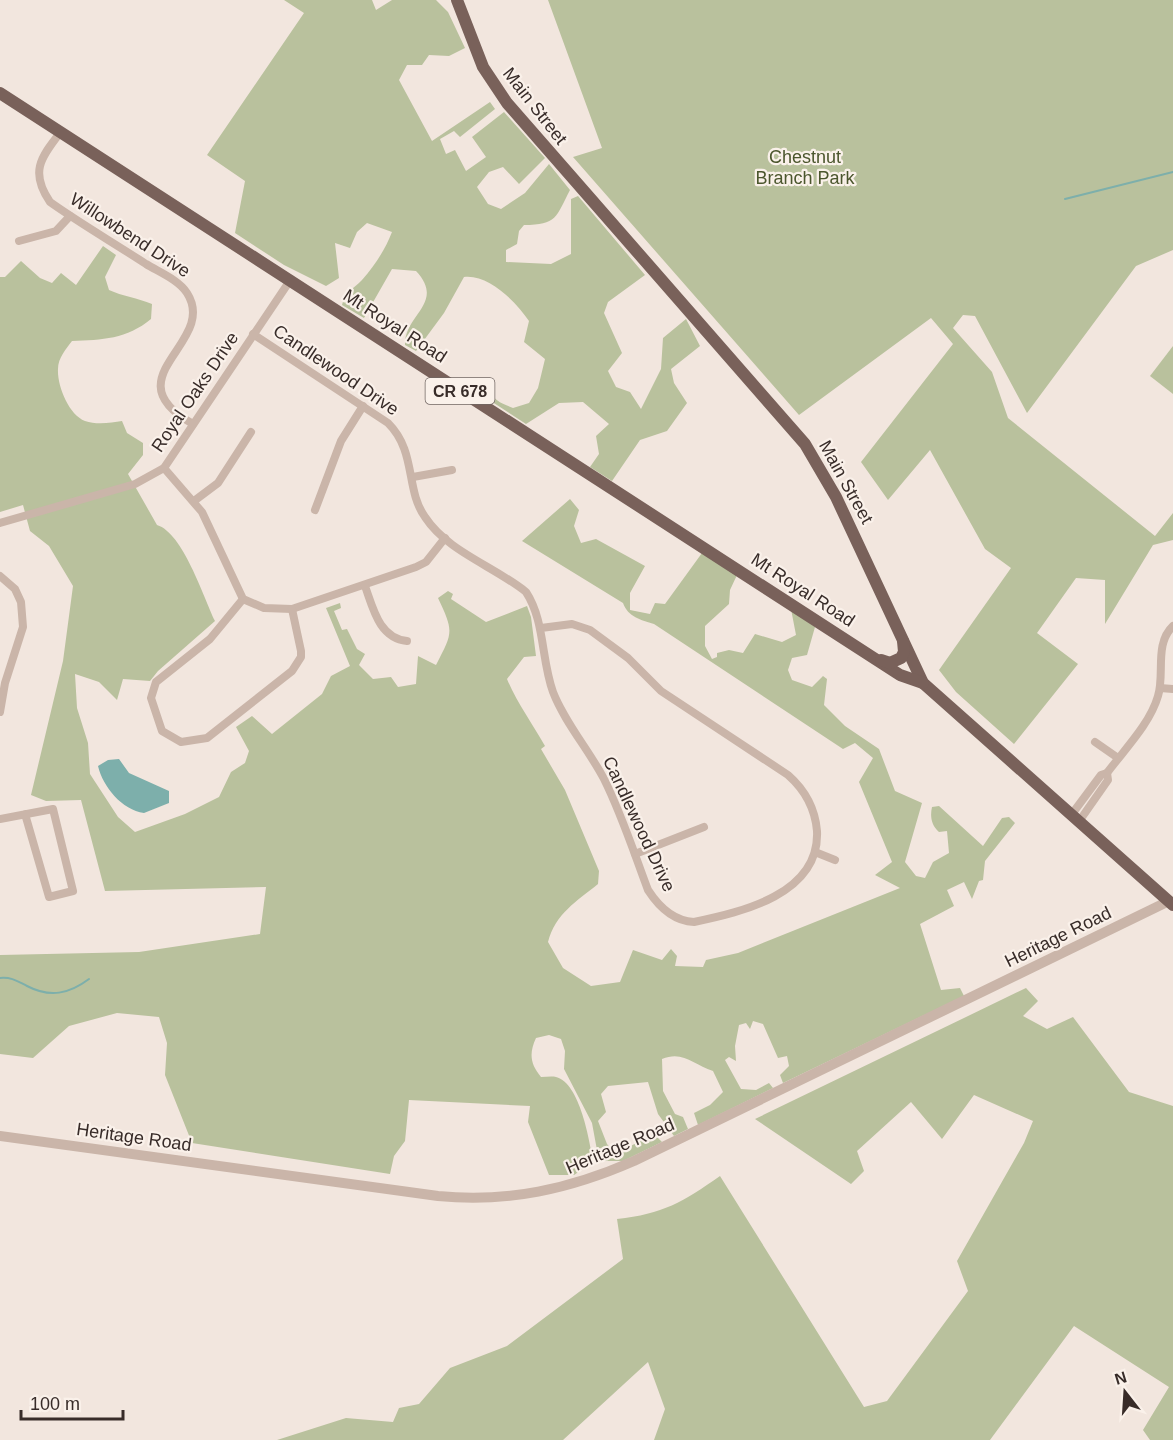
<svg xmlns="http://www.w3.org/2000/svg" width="1173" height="1440" font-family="Arial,sans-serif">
<rect width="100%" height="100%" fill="#f2e6de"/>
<g fill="#b9c19d">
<path d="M 284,0 L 372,0 L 376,10 L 392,0 L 436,0 L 448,12 L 465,48 L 449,56 L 429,55 L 422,65 L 407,65 L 399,80 L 432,141 L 490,102 L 495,109 L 460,137 L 454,131 L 440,139 L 446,154 L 455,150 L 466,171 L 486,157 L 472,137 L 504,112 L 545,158 L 519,184 L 503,167 L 489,172 L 477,187 L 488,204 L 501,209 L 525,193 L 549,164 L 570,190 C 556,217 557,225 524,225 L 519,231 L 517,244 L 506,250 L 506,262 L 551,264 L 571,254 L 571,199 L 578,196 L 645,275 L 608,302 L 604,313 L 622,353 L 608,371 L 616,387 L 630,392 L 641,409 L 661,369 L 663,338 L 686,319 L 700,346 L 671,369 L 674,383 L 687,403 L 667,431 L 640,440 L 612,481 L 590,467 L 599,454 L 596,436 L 609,424 L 583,402 L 559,403 L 526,424 L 480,394 L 483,388 L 492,385 C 489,400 501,403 513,408 L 529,403 L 538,388 L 545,359 L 524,342 L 529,321 C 516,302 489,274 464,277 L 444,313 L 416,351 L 405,345 C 404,315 446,303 416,271 L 392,269 L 364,318 L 342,305 C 345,292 353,289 362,280 C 375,265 385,250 392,232 L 367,223 L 357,232 L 350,248 L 335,243 L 339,278 L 326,286 L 284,265 L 235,233 L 245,181 L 207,155 L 304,13 Z"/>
<polygon points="548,0 1173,0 1173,250 1136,266 1027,413 975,316 963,315 953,328 992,372 1008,418 1155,536 1173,513 1173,540 1153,545 1105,624 1105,580 1076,578 1037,633 1078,664 1014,744 956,692 939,670 1011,568 985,549 930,450 888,500 861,462 953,344 931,318 799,415 573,157 602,148"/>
<path d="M 103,246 L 116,255 L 105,277 L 109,290 C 122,296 138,298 152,304 L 151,319 C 127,339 102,340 72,341 C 66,349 58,358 58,369 C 57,386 69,415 85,421 C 96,425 111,423 122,421 L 127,433 L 143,443 L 143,455 L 128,474 L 157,525 C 183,533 203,596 215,621 L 158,671 L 150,681 L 123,679 L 117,700 L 99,682 L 75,674 L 77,708 L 88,743 L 90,774 L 118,817 L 135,832 L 185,814 L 219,797 L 231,772 L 245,763 L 249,751 L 236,727 L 252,716 L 272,734 L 322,694 L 331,676 L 350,666 L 326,608 L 340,603 L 341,608 L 334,611 L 342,630 L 347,629 L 357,649 L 365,654 L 359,665 L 373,679 L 391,677 L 398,687 L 416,684 L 418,656 L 436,665 C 453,632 454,632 438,598 L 448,591 L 453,594 L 451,599 L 486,622 L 527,606 L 531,617 L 536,656 L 524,657 L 507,679 C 517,703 532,723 545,746 L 541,749 L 565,790 L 599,871 L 598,884 C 577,901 555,914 548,942 L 563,968 L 591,986 L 620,982 L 633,950 L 662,960 L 671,949 L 677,956 L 675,966 L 703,967 L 706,960 L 738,953 L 900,888 L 875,875 L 892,862 L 859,782 L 873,758 L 855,743 L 843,749 L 654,624 C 641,620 628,617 623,603 L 522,541 L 570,499 L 579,510 L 574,526 L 581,543 L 596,539 L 645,566 L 630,593 L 630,610 L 650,614 L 655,603 L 665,604 L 702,553 L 737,575 L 730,590 L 729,604 L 705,626 L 705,646 L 712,659 L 717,657 L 717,653 L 729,650 L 743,653 L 755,634 L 782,642 L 796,635 L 791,609 L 815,627 L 807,655 L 792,658 L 788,670 L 792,680 L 812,687 L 823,676 L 827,679 L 824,705 L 845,726 L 879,749 L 895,791 L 922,803 L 905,862 L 916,876 L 925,878 L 933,862 L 949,853 L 947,831 L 939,832 C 931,825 930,816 932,807 L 939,806 L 983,846 L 1002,818 L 1009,817 L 1015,823 L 985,861 L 983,880 L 979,881 L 972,899 L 964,882 L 947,890 L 954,906 L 920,924 L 941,990 L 960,988 L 964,996 L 783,1083 L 780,1075 L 789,1066 L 787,1056 L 778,1058 L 763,1024 L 753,1021 L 750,1029 L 746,1023 L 739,1025 L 735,1046 L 736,1061 L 729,1057 L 725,1060 L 741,1089 L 756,1090 L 769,1083 L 773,1088 L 698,1125 L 694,1113 L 710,1105 L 723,1092 L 713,1071 C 694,1065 683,1050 662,1059 L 663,1091 L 675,1114 L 683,1117 L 688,1129 L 674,1136 L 658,1114 L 648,1082 L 608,1086 L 601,1094 L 606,1112 L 598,1121 L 607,1144 L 615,1154 L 654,1134 L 662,1142 L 623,1161 L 599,1161 L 592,1123 L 564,1069 L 565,1051 L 561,1039 L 549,1035 L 536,1038 C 529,1053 530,1064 541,1077 C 546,1077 552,1076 556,1077 C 580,1083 590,1142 593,1162 L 574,1175 L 549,1175 L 528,1122 L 530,1106 L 409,1100 L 405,1141 L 394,1156 L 390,1174 L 192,1143 L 165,1075 L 167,1043 L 159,1017 L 117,1013 L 69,1026 L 33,1058 L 0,1054 L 0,955 L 139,952 L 260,934 L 266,887 L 105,891 L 81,800 L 46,801 L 31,795 L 63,661 L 73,586 L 49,546 L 30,531 L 23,505 L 0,512 L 0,277 L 5,277 L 21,261 L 40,278 L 52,283 L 61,273 L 76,285 Z"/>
<polygon points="1173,346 1173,394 1150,376"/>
<path d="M 1026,988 L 1038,1001 L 1023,1016 L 1047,1029 L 1073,1017 L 1129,1092 L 1173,1106 L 1173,1440 L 1150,1440 L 1143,1430 L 1169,1387 L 1074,1326 L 990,1440 L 654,1440 L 665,1409 L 648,1362 L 563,1440 L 277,1440 L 346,1418 L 393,1422 L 399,1408 L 419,1404 L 450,1368 L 507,1346 L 623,1259 L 617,1219 C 663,1214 683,1202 720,1176 L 864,1407 L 887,1401 L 968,1291 L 957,1261 L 1024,1143 L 1033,1121 L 974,1095 L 942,1139 L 911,1102 L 857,1151 L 864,1171 L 851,1184 L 755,1119 Z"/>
</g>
<path fill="#7dafab" d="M 119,759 L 129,773 L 169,791 L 169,803 L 144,813 C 122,810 103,787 98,766 L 108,760 Z"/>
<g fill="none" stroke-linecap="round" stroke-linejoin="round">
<g stroke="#7dafab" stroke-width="2">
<polyline points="1065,199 1173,172"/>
<path d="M 0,978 C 12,977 17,981 27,986 C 50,998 69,994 89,979"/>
</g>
<g stroke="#cab5a9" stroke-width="8">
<path d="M 60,133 C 40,158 30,173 50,202 C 81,224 114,243 146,264 C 159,272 179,280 187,293 C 219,343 109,377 193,424"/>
<polyline points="19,241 56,231 70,216"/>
<path d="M 253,334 L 388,423 C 417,452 405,489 425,517 C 448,552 494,566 526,592 C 545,621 541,659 553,692 C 565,723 589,750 604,779 C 622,815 634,853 648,890 C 659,907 673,921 694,922 C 742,912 820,894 817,831 C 815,807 805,790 788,775 L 661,691 L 628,658 L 590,630 L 572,624 L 541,628"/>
<polyline points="164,468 202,512 243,599 264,608 292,609 416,567 426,562 445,538"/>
<polyline points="413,477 452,470"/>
<polyline points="194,501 218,483 251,432"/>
<polyline points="315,510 341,441 363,406"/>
<polyline points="0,523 135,484 164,468 291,279"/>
<polyline points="0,576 15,589 21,602 23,627 5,683 0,712"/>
<path d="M 365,586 C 373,608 379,638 407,641"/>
<polyline points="243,599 210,639 156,682 151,698 162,731 181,742 207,738 292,671 301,657 301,651 292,609"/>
<polyline points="1160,688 1173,689"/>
<polyline points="1095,742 1118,758"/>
<path d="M 1072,814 L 1101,775 L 1107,773 C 1124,750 1150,724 1158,696 C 1165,674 1154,644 1173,626"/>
<polyline points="0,819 53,809 73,891 49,897 25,814"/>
<polyline points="1080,820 1108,780 1107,773"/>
<polyline points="815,852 835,860"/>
<polyline points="635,854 704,827"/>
</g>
<path stroke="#cab5a9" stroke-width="10" d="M 0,1136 L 438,1196 C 508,1203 570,1189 634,1161 L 1169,901"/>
<g stroke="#79615a" stroke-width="12">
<polyline points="457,0 483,67 507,103 805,444 836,497 923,683 1173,905"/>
<polyline points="0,93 900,675 923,683"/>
<polyline points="881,660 890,663 901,658 904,652 903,641"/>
</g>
</g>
<g text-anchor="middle" stroke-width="4.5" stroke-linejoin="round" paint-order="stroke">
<rect fill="#faf1ea" stroke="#726763" stroke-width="1.5" x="425.5" y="378" width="69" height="26" rx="4.5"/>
<g font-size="16" font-weight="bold" fill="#382c29">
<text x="460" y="397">CR 678</text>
</g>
<g font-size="18" fill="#382c29" stroke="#faf1ea">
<text transform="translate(535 106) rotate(52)" y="6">Main Street</text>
<text transform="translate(130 235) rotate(33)" y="6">Willowbend Drive</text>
<text transform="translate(395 326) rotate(33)" y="6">Mt Royal Road</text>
<text transform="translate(336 370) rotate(34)" y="6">Candlewood Drive</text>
<text transform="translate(195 392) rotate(-56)" y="6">Royal Oaks Drive</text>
<text transform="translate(846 482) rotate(61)" y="6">Main Street</text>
<text transform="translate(803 590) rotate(33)" y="6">Mt Royal Road</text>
<text transform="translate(639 824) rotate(65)" y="6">Candlewood Drive</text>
<text transform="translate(1058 937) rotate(-26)" y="6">Heritage Road</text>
<text transform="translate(134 1137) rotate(8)" y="6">Heritage Road</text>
<text transform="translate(620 1146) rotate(-23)" y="6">Heritage Road</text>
</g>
<g font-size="18" fill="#4b562d" stroke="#faf1ea">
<text x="805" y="163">Chestnut<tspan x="805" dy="21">Branch Park</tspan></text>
</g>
</g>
<g transform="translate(1125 1392) rotate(343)" stroke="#faf1ea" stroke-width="4.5" paint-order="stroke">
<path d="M0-4.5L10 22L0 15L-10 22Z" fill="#382c29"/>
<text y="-9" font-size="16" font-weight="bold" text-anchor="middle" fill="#382c29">N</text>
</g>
<path d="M21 1410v9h102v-9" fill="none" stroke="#382c29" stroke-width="3"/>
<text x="30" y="1410" font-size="18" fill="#382c29" stroke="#faf1ea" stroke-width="4.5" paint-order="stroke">100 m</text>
</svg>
